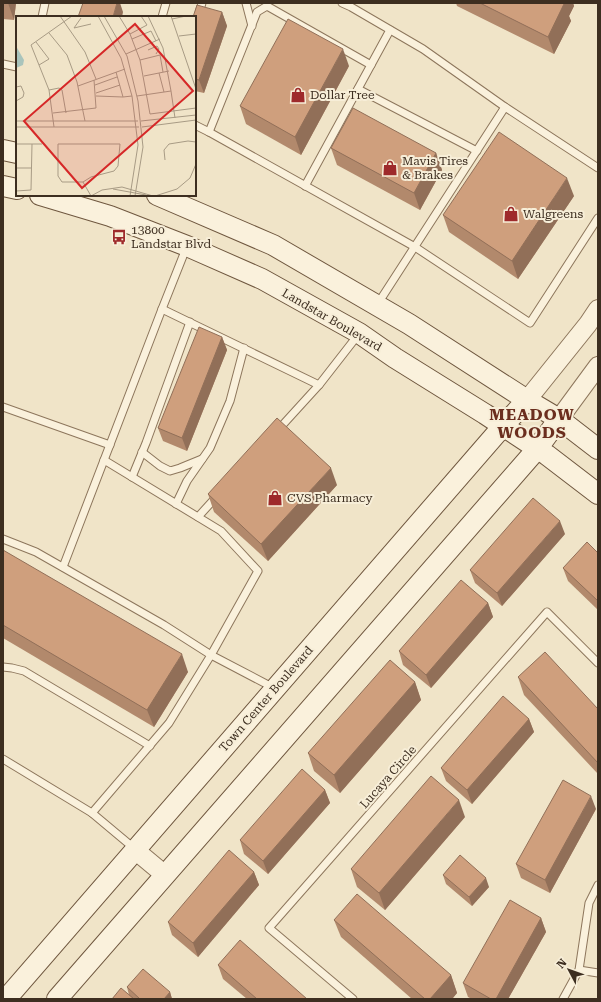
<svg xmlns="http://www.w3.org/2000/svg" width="601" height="1002" font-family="'Roboto Serif',serif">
<rect width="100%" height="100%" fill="#f0e4c8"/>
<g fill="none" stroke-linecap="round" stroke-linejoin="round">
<g stroke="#8d765c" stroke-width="9">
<g id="service">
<polyline points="246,3 252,26"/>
<polyline points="342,3 351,7 423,49 505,107"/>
<polyline points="42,17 45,3"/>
<polyline points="162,17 166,3"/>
<polyline points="195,27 202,3"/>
<polyline points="3,64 17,67"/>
<polyline points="358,89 477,151"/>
<polyline points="195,125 209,132 415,247 530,323 598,218"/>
<polyline points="209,132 257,12 267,6 371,65"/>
<polyline points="305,186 390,30"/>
<polyline points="377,305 505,107 598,168"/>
<polyline points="162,309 319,385 358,335"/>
<polyline points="3,407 110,445"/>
<polyline points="278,430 319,385"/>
<polyline points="142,452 160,466 170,471 180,468 202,459"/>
<polyline points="132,477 146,443 190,322"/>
<polyline points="176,504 187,481 210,448 230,401 244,348"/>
<polyline points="198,517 217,496"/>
<polyline points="3,539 36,552 164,625 211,655 274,688"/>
<polyline points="63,567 162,309 187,246"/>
<polyline points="3,667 12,668 24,671 150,746"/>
<polyline points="3,759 92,813 135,849"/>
<polyline points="92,813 169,723 211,655 258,571 221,531 104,460"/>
<polyline points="579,970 598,973"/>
<polyline points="353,999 269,928 547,612 598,663"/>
<polyline points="563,999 579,970 589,903 598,885"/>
</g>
</g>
<g stroke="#8d765c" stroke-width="20">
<g id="tertiary">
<polyline points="527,400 588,324 598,309"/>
<polyline points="559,419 598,366"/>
<polyline points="135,850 165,875"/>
</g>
</g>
<g stroke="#6f573f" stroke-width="22">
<g id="secondary">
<polyline points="3,150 17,153"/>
<polyline points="3,186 17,189"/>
<polyline points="40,195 110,216 187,246 262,279 359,333 395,358 485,414 547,455 598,494"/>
<polyline points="157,195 273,245 409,324 527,400 559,419 598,449"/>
<polyline points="6,999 503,426 527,400"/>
<polyline points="57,999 537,449 559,419"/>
</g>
</g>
<use href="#service" stroke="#faf1dc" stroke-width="7"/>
<use href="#tertiary" stroke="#faf1dc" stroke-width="18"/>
<use href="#secondary" stroke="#faf1dc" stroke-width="20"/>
</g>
<g fill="#b2896c">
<polygon points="3,3 16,3 14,20 3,19"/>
<polygon points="456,3 573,3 574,6 569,16 571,21 554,54 457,6"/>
<polygon points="222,12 227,26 204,93 195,91 195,17"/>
<polygon points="349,66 301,155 246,124 240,106"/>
<polygon points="331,148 436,153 442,170 420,210 337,165"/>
<polygon points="574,196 518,279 449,232 443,215"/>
<polygon points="222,337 227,350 187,451 163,441 158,428"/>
<polygon points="337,485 268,561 214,512 208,494"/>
<polygon points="565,534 502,606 475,583 470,570"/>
<polygon points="3,550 188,672 154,727 3,638"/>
<polygon points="598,553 598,610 568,581 563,568"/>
<polygon points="488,603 493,617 431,688 403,665 399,651"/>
<polygon points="518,677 598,709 598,774 524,695"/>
<polygon points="415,682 421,700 340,793 314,771 308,753"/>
<polygon points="529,719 534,732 472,804 446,781 441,768"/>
<polygon points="325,790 330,803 268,874 244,854 240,840"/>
<polygon points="596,809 550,893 521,878 516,864"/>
<polygon points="465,817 385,910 357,887 351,869"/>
<polygon points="254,872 259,885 198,957 172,935 168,922"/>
<polygon points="443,875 489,887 472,906 446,884"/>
<polygon points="541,918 546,932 508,999 472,999 468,997 463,983"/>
<polygon points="334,920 451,975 457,993 452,999 412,999 341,937"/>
<polygon points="218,965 307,999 247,999 223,979"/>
<polygon points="127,987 170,992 172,999 112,999 129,995"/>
</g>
<g fill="#916f58">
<polygon points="8,3 16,3 14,20"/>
<polygon points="117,3 120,3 123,12 122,17 113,17"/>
<polygon points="561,3 573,3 574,6 569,16 571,21 554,54 548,37"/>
<polygon points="222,12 227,26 204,93 199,80"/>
<polygon points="343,49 349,66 301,155 295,137"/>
<polygon points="436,153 442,170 420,210 414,193"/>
<polygon points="567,178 574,196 518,279 512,261"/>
<polygon points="222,337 227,350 187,451 182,438"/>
<polygon points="331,468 337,485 268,561 261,544"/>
<polygon points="560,521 565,534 502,606 497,593"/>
<polygon points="488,603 493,617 431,688 426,675"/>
<polygon points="182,654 188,672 154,727 147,710"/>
<polygon points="415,682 421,700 340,793 334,775"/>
<polygon points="529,719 534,732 472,804 467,790"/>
<polygon points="325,790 330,803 268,874 263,861"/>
<polygon points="591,796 596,809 550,893 545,880"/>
<polygon points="459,800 465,817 385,910 379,893"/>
<polygon points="254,872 259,885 198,957 193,943"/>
<polygon points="486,878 489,887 472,906 469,897"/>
<polygon points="541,918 546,932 508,999 496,999"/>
<polygon points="451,975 457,993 452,999 430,999"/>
<polygon points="170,992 172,999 164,999"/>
</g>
<g fill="#cf9f7d" stroke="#916f58">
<polygon points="83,3 117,3 113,17 78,17"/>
<polygon points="480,3 563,3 564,4 548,37"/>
<polygon points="197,5 222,12 199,80 195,79 195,17 193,17"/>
<polygon points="288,19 343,49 295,137 240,106"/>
<polygon points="353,108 436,153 414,193 331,148"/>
<polygon points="499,132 567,178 512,261 443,215"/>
<polygon points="199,327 222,337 182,438 158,428"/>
<polygon points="277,418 331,468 261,544 208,494"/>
<polygon points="533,498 560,521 497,593 470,570"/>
<polygon points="587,542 598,553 598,601 563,568"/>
<polygon points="3,550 182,654 147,710 3,625"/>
<polygon points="461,580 488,603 426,675 399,651"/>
<polygon points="545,652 598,709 598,763 518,677"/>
<polygon points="390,660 415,682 334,775 308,753"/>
<polygon points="503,696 529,719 467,790 441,768"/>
<polygon points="302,769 325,790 263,861 240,840"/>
<polygon points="431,776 459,800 379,893 351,869"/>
<polygon points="563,780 591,796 545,880 516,864"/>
<polygon points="229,850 254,872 193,943 168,922"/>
<polygon points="460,855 486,878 469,897 443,875"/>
<polygon points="357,894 451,975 430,999 425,999 334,920"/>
<polygon points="510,900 541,918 496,999 491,999 463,983"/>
<polygon points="240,940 307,999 257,999 218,965"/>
<polygon points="143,969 170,992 164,999 140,999 127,987"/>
<polygon points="121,988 134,999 112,999"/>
</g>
<defs>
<g id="shop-bare" transform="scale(1.2)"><path d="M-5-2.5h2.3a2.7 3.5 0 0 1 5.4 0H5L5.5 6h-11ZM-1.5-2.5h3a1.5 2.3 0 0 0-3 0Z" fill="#9e2a2b" stroke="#f7eed8" stroke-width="2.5" paint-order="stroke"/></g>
<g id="bus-bare" transform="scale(1.2)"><path d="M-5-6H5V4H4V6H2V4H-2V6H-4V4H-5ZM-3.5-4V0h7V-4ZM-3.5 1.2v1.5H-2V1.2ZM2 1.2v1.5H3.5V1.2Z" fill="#9e2a2b" stroke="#f7eed8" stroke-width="2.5" paint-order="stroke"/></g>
</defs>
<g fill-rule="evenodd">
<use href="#shop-bare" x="298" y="95"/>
<use href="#shop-bare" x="390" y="168"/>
<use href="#shop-bare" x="511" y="214"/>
<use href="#bus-bare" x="119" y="237"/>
<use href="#shop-bare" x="275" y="498"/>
</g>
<g text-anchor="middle" stroke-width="4" stroke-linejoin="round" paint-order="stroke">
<g font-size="12" fill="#3d2e20" stroke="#f7eed8" text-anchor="start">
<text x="310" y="99">Dollar Tree</text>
<text x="402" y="165">Mavis Tires<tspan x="402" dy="14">&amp; Brakes</tspan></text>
<text x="523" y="218">Walgreens</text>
<text x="131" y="234">13800<tspan x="131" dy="14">Landstar Blvd</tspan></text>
<text x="287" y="502">CVS Pharmacy</text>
</g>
<g font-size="12" fill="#3d2e20" stroke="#f7eed8">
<text transform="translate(332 320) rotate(30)" y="4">Landstar Boulevard</text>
<text transform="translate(266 699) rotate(-49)" y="4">Town Center Boulevard</text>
<text transform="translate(388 777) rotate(-49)" y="4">Lucaya Circle</text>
</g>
<g font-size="16" font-weight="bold" letter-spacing="1" fill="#6b2e1e" stroke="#f7eed8">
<text x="532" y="420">MEADOW<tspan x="532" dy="18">WOODS</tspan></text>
</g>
</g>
<g transform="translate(16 16)">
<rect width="180" height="180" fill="#f0e4c8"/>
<path d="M 0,30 L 8,44 L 7,49 L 0,52 Z" fill="#a9c4bc"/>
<path fill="none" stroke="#a89b85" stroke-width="1" d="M 44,0 L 69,36 L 80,63M 82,0 L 105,42 L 116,80 L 122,129 L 114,180M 88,0 L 111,40 L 122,85 L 127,131 L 119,180M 103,0 L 114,18 L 131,9 L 125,0M 132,0 L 147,32 L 155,75M 155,0 L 180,73M 65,2 L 58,12 L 75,8M 156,3 L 170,0M 33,17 L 51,39 L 61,66 L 69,105M 114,18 L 124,44 L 134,98 L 180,92M 163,20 L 180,18M 116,23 L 135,15 L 140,25M 20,26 L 33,43 L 23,49M 132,34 L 141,30 L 143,33 L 140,38M 110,38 L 144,23M 124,44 L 144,39 L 147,56M 100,56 L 107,81 L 116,80M 143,57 L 148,76M 128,60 L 153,55M 79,69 L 101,61M 62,70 L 109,53M 0,71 L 5,70 L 8,77 L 7,81 L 0,85M 33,74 L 43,72 L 46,74 L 50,97M 80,77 L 104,69M 80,80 L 107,81M 121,80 L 155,75 L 159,102M 37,97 L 80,92 L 78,64M 0,105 L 122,105M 125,105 L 180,99M 0,111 L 123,111M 38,111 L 33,74 L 15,29 L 56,0M 126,111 L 180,104M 0,128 L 26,128M 42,128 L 104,128 L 102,150 L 98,155 L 75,161 L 67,166 L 46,166 L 42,160 ZM 149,144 L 148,134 L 153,128 L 172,125 L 180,126M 0,152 L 16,152M 67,166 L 75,180M 97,173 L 130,179M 15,174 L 16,128M 0,175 L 15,174M 75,180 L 86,174 L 106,171 L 137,180M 139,180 L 161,173 L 174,162 L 180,148 L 180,132"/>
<path fill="#d62828" fill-opacity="0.15" stroke="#d62828" stroke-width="2" d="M 119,8 L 177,75 L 66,172 L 8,105 Z"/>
<rect width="180" height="180" fill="none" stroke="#3d2e20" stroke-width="2"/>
</g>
<rect width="601" height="1002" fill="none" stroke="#3d2e20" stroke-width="8"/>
<g transform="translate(569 970) rotate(311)" stroke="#f7eed8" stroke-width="3" paint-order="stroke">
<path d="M0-3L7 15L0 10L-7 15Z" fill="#3d2e20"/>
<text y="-6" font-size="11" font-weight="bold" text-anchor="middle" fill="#3d2e20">N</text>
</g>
</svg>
